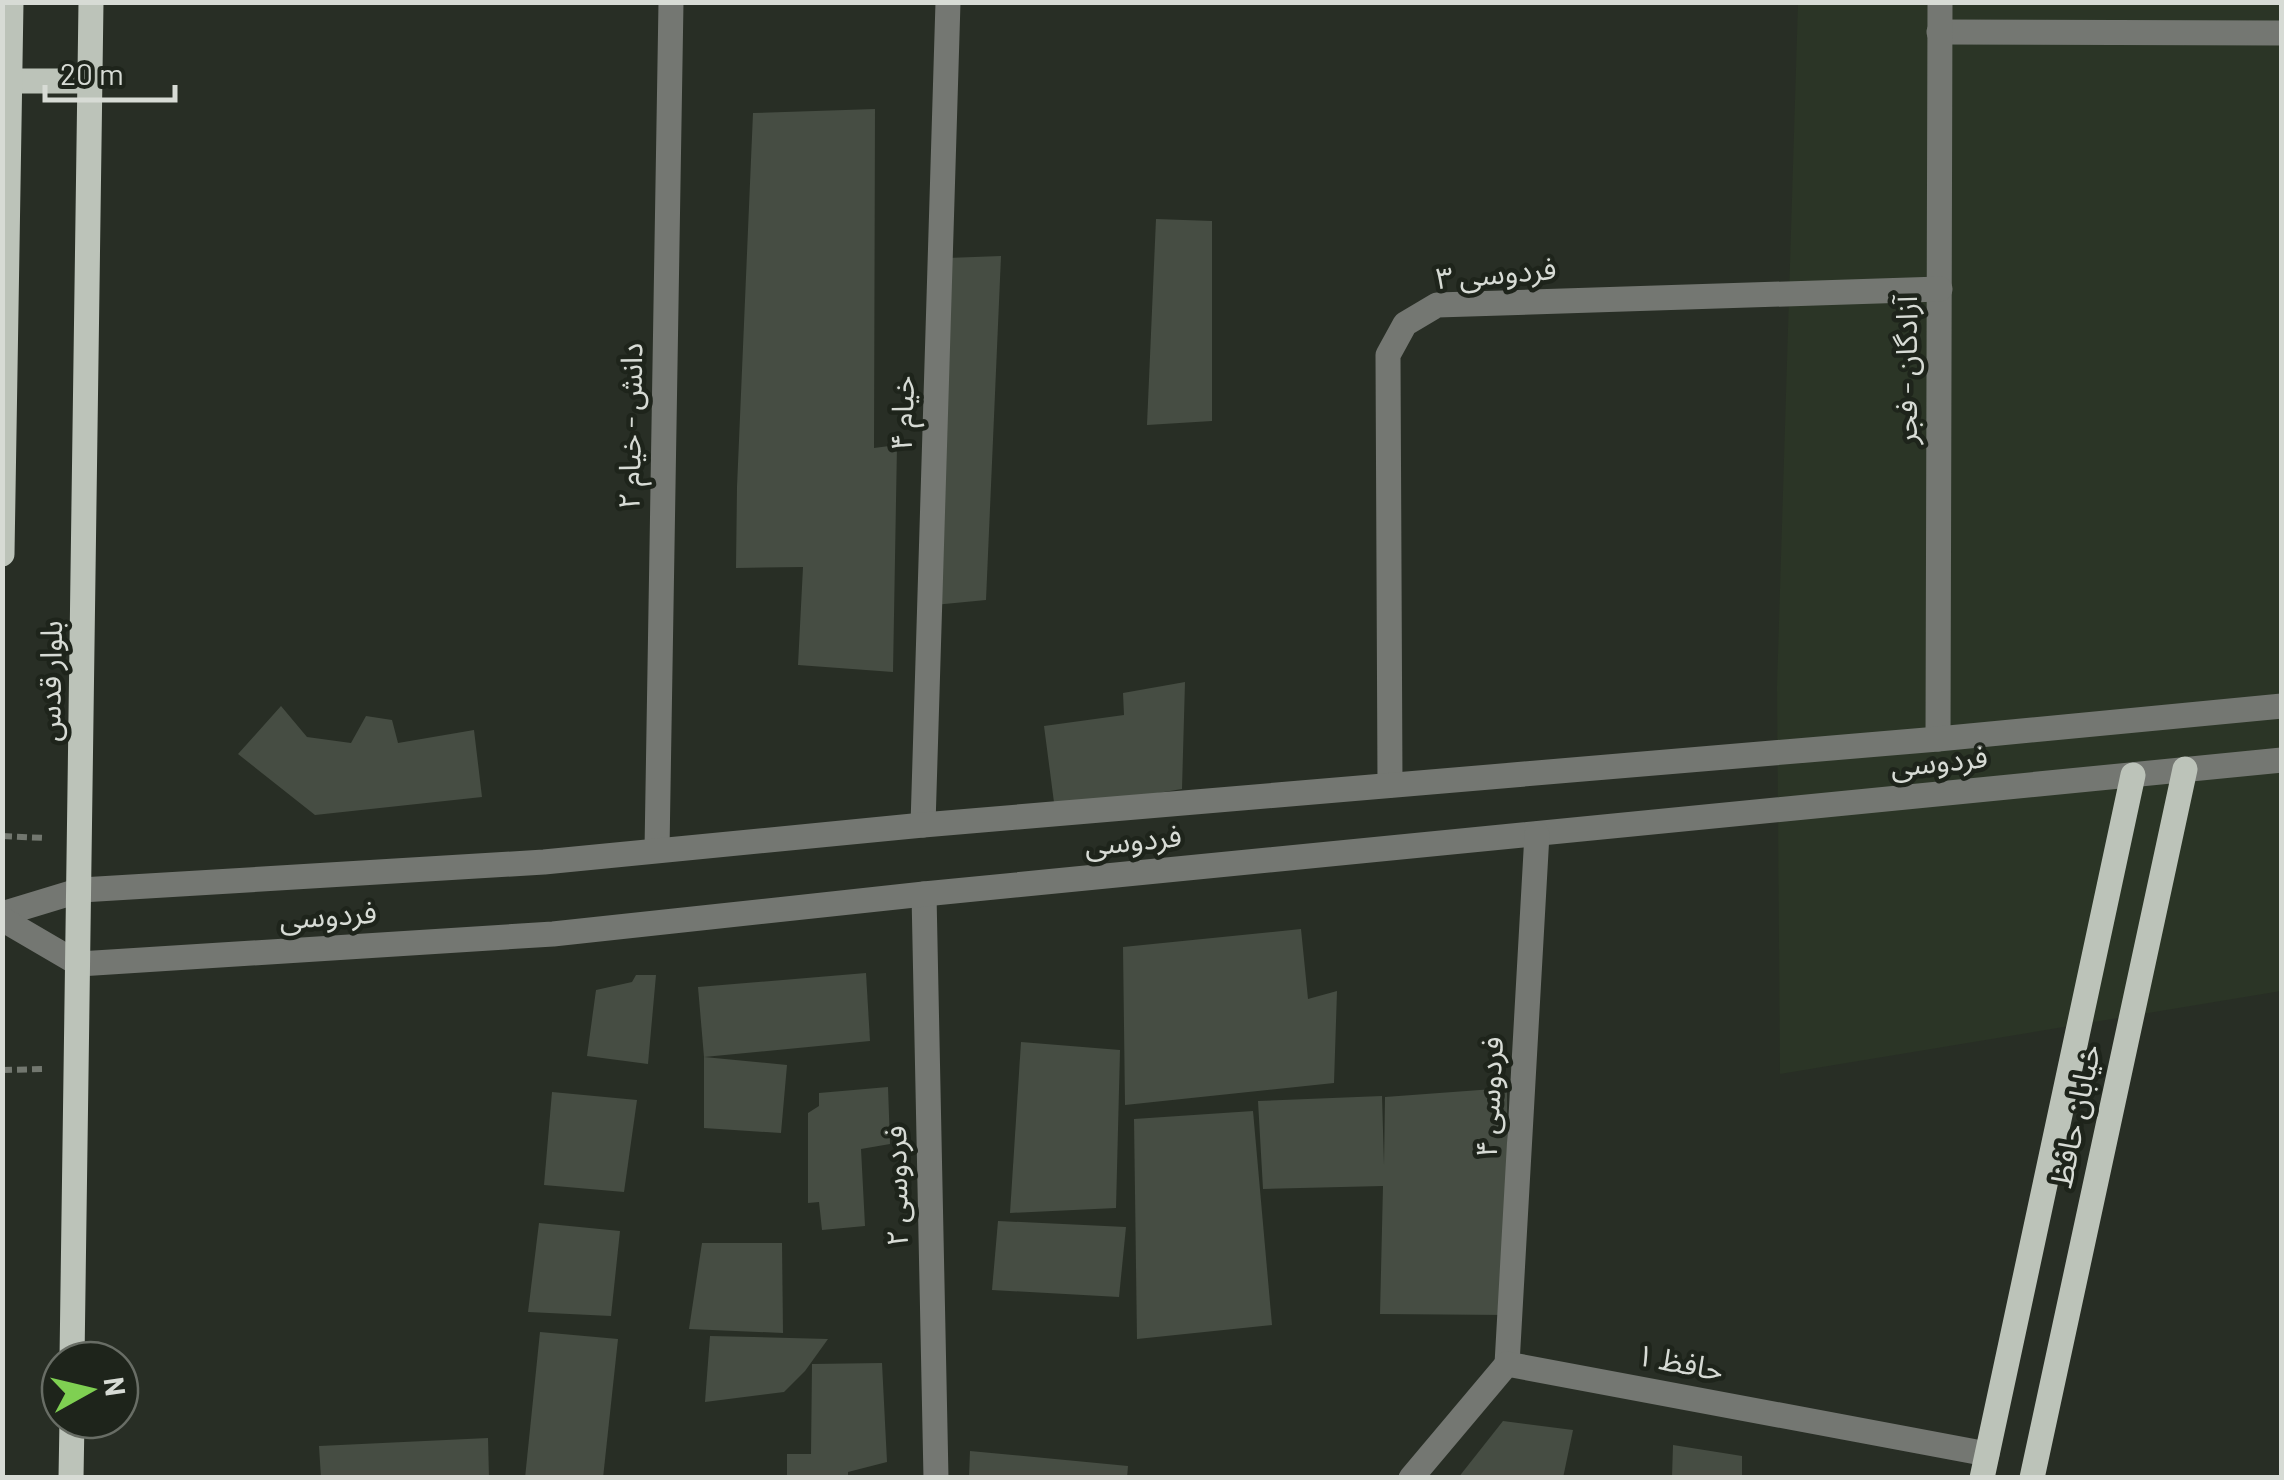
<svg xmlns="http://www.w3.org/2000/svg" width="2284" height="1480" font-family="Barlow,'Noto Sans Arabic',sans-serif">
<rect width="100%" height="100%" fill="#282e25"/>
<polygon fill="#2b3526" points="1798,3 2281,3 2281,991 1780,1074 1777,687"/>
<g fill="#464d43">
<polygon points="875,109 874,448 897,445 893,672 798,665 803,567 736,568 737,487 753,113"/>
<polygon points="1156,219 1212,221 1212,421 1147,425"/>
<polygon points="1001,256 986,600 934,605 947,258"/>
<polygon points="1185,682 1182,789 1055,810 1044,726 1124,715 1123,693"/>
<polygon points="281,706 307,737 351,743 366,716 392,720 398,743 474,730 482,797 315,815 238,754"/>
<polygon points="1301,929 1308,999 1337,991 1334,1083 1125,1105 1123,947"/>
<polygon points="866,973 870,1041 704,1057 698,987"/>
<polygon points="636,975 656,975 648,1064 587,1056 596,990 632,982"/>
<polygon points="1021,1042 1120,1050 1116,1208 1010,1213"/>
<polygon points="704,1057 787,1065 781,1133 704,1128"/>
<polygon points="888,1087 890,1144 861,1149 865,1226 822,1230 819,1202 808,1203 808,1113 819,1106 819,1093"/>
<polygon points="1507,1088 1507,1315 1380,1314 1383,1186 1263,1189 1258,1101 1382,1096 1384,1165 1385,1097"/>
<polygon points="552,1092 637,1100 624,1192 544,1185"/>
<polygon points="1253,1111 1272,1325 1137,1339 1134,1119"/>
<polygon points="998,1221 1126,1227 1119,1297 992,1290"/>
<polygon points="539,1223 620,1231 611,1316 528,1312"/>
<polygon points="702,1243 782,1243 783,1333 689,1329"/>
<polygon points="540,1332 618,1339 603,1478 525,1478"/>
<polygon points="710,1336 828,1339 805,1371 784,1392 705,1402"/>
<polygon points="882,1363 887,1462 848,1472 848,1478 787,1478 787,1454 811,1454 812,1364"/>
<polygon points="1503,1421 1573,1430 1563,1478 1458,1478"/>
<polygon points="488,1438 489,1478 321,1478 319,1446"/>
<polygon points="1673,1445 1742,1456 1742,1478 1672,1478"/>
<polygon points="970,1451 1128,1466 1127,1478 969,1478"/>
</g>
<g fill="none" stroke-linecap="round" stroke-linejoin="round">
<g stroke="#72776f" stroke-width="6" stroke-dasharray="10 5" stroke-linecap="butt">
<polyline points="2,836 45,838"/>
<polyline points="2,1070 45,1069"/>
</g>
<g stroke="#747772" stroke-width="25">
<polyline points="1939,32 2282,33"/>
<polyline points="1938,739 1940,2"/>
<polyline points="1390,785 1388,355 1405,324 1437,305 1940,289"/>
<polyline points="923,825 948,2"/>
<polyline points="657,850 671,2"/>
<polyline points="924,894 936,1478"/>
<polyline points="2,914 81,890 544,862 923,825 1938,739 2282,706"/>
<polyline points="2,919 79,964 553,934 924,894 2282,760"/>
<polyline points="1507,1364 1537,834"/>
<polyline points="1411,1478 1507,1364 1987,1454"/>
</g>
<g stroke="#bcc3b9" stroke-width="25">
<polyline points="9,81 90,81"/>
<polyline points="2,554 11,2"/>
<polyline points="72,1360 91,2"/>
<polyline points="71,1478 72,1420"/>
<polyline points="1982,1478 2133,775"/>
<polyline points="2032,1478 2185,769"/>
</g>
</g>
<g text-anchor="middle" stroke-width="9" stroke-linejoin="round" paint-order="stroke">
<g font-size="30" fill="#d7dbd5" stroke="#1e241b">
<text transform="translate(1496 274) rotate(-5)" y="10">فردوسی ۳</text>
<text transform="translate(1907 370) rotate(-90)" y="10">آزادگان - فجر</text>
<text transform="translate(903 413) rotate(-88)" y="10">خیام ۴</text>
<text transform="translate(631 426) rotate(-89)" y="10">دانش - خیام ۲</text>
<text transform="translate(51 681) rotate(-89)" y="10">بلوار قدس</text>
<text transform="translate(1939 762) rotate(-6)" y="10">فردوسی</text>
<text transform="translate(1133 841) rotate(-6)" y="10">فردوسی</text>
<text transform="translate(328 916) rotate(-4)" y="10">فردوسی</text>
<text transform="translate(1490 1097) rotate(-87)" y="10">فردوسی ۴</text>
<text transform="translate(2076 1116) rotate(-78)" y="10">خیابان حافظ</text>
<text transform="translate(897 1186) rotate(-91)" y="10">فردوسی ۲</text>
<text transform="translate(1680 1363) rotate(11)" y="10">حافظ ۱</text>
</g>
</g>
<rect width="2284" height="1480" fill="none" stroke="#d7dbd5" stroke-width="10"/>
<g transform="translate(90 1390) rotate(82)"><circle r="48" fill="#1e241b" stroke="#686d65" stroke-width="2.5"/>
<path d="M0-8L18 38L0 25L-18 38Z" fill="#7fd052"/>
<text y="-15" font-size="28" font-weight="bold" text-anchor="middle" fill="#d7dbd5">N</text>
</g>
<path d="M45 85v15h130v-15" fill="none" stroke="#d7dbd5" stroke-width="5"/>
<text x="60" y="85" font-size="30" fill="#d7dbd5" stroke="#1e241b" stroke-width="8" paint-order="stroke">20 m</text>
</svg>
